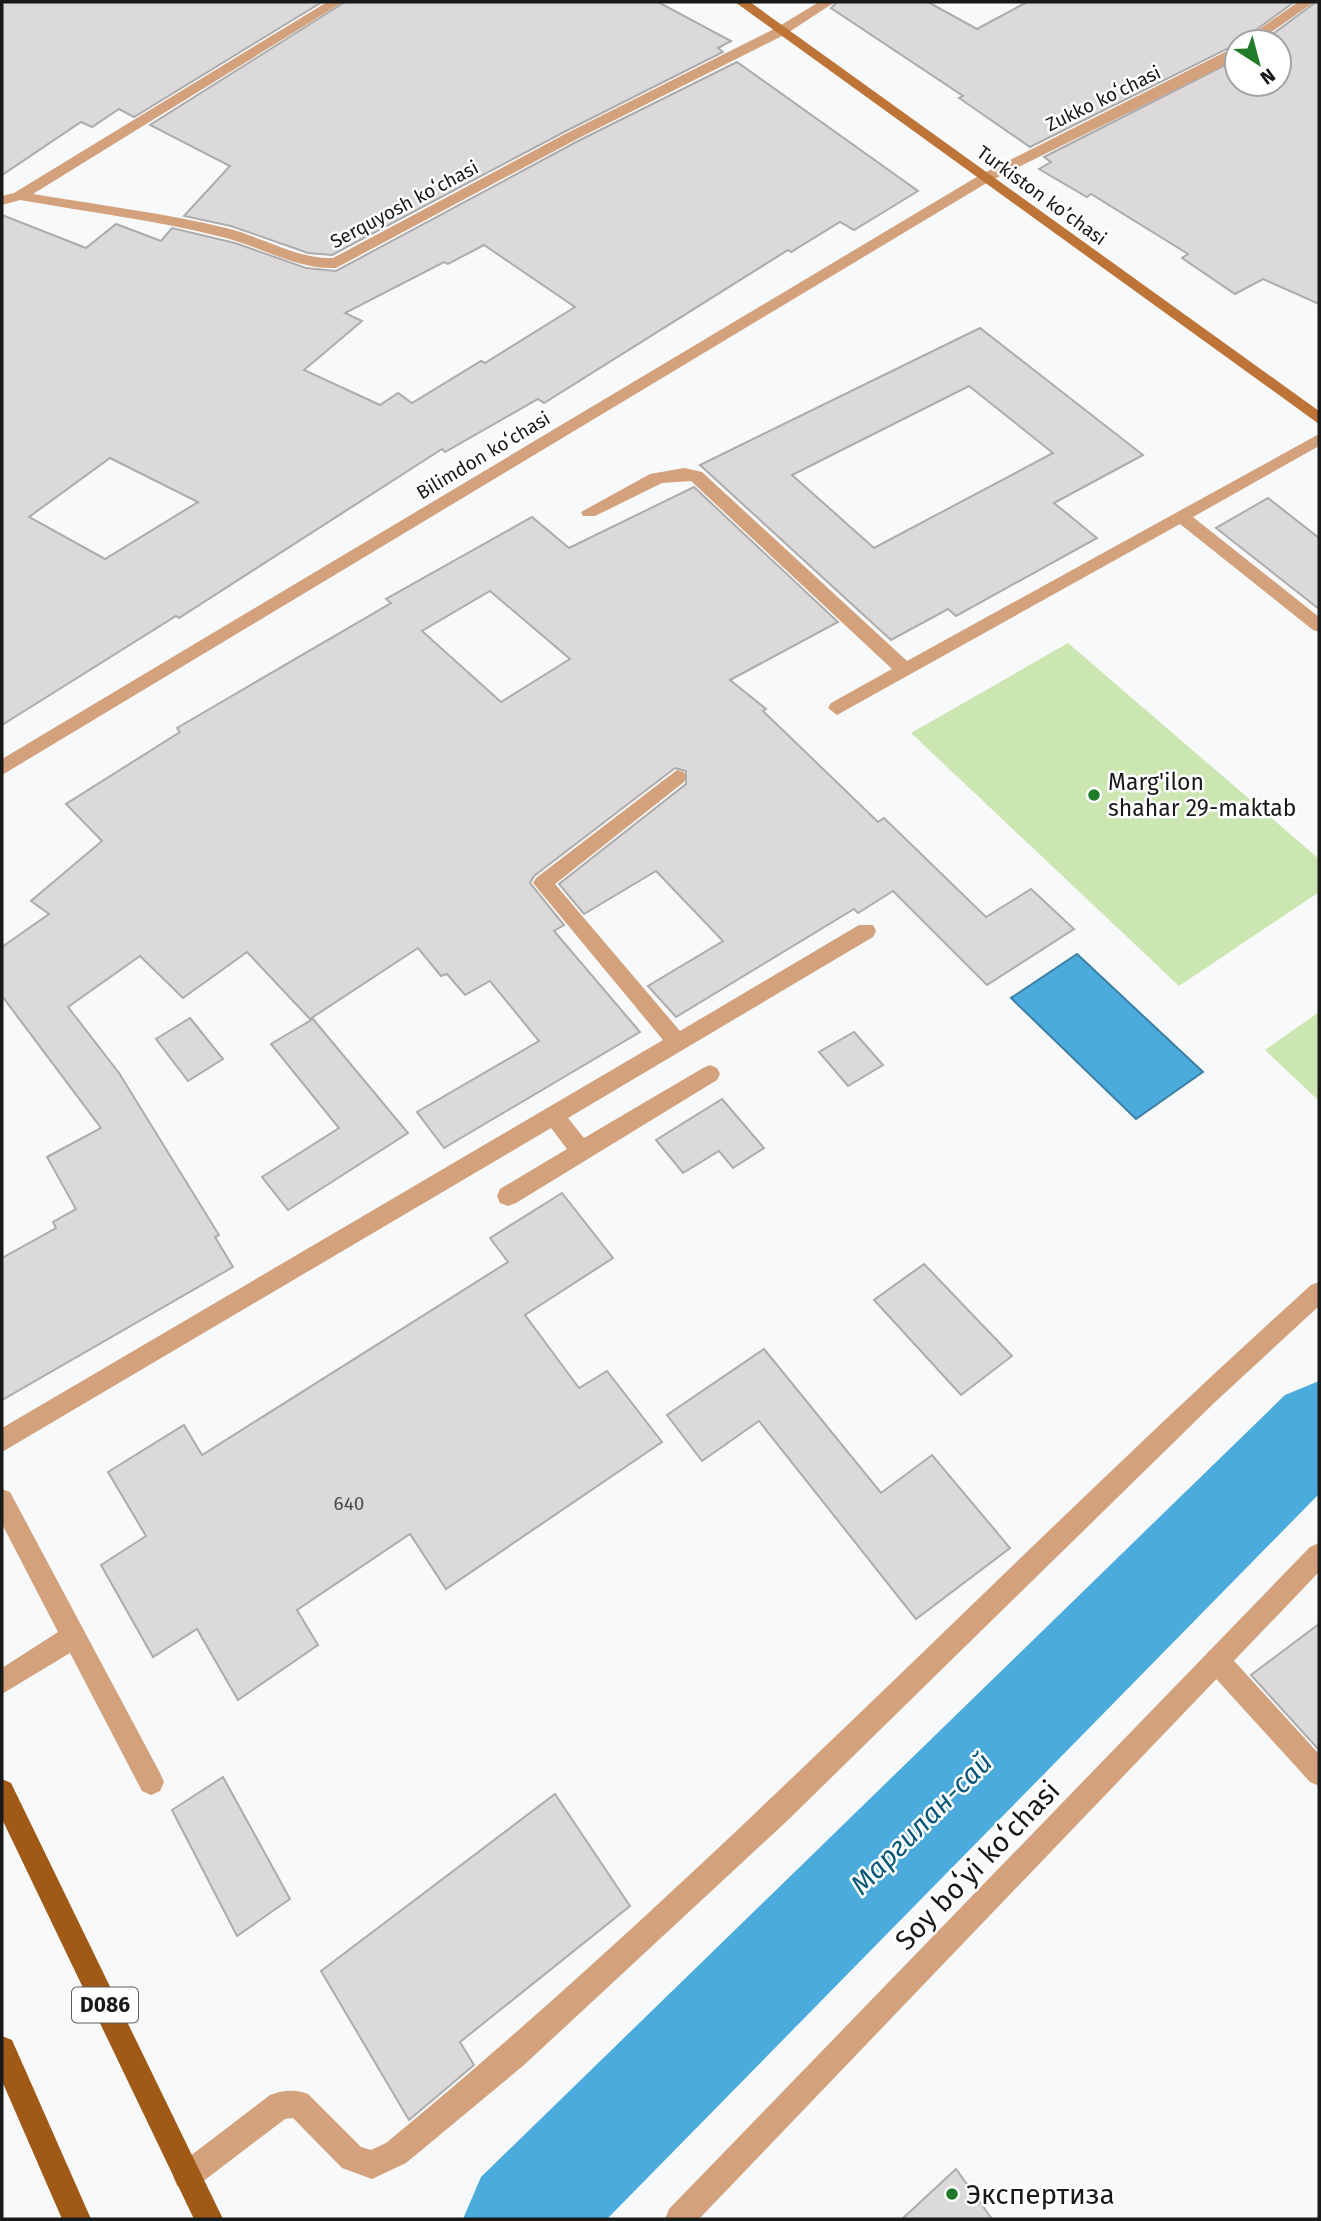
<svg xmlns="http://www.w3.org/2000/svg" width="1321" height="2221" font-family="'Fira Sans',sans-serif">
<rect width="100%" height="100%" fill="#f8f9fa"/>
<g fill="#cce6b1">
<polygon points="1068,643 1319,859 1319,892 1179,986 911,733"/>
<polygon points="1319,1012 1319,1101 1265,1050"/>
</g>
<polygon fill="#4aabdc" stroke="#3b7fa2" stroke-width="2" points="1077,954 1203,1072 1136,1119 1011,998"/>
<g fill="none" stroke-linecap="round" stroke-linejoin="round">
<polygon fill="#4aabdc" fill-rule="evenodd" points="1319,1381 1319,1494 607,2219 463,2219 481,2177 1285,1395"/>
</g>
<g fill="#dbd9da" stroke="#adacac" stroke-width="2" fill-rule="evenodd">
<polygon points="2,2 322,2 134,117 119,109 92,127 81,122 2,175"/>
<polygon points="345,2 658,2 731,41 718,48 723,52 566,131 332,255 308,253 231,226 184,216 230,166 150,125"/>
<polygon points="837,2 928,2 977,29 1027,2 1294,2 1237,44 1030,147 959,98 963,96 831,8"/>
<polygon points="1316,2 1319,2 1319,304 1263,279 1235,294 1182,258 1188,254 1091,194 1087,197 1039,169 1051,162 1044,157 1237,59 1237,84 1279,84 1279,42 1262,42"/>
<path d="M 737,62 L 918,191 L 854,230 L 840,222 L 791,252 L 788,250 L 544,403 L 538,399 L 445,452 L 442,449 L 179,618 L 176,616 L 2,725 L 2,215 L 86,248 L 116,224 L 161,241 L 172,228 L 235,243 L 306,268 L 336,271 L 578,141 ZM 484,245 L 575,307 L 485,363 L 481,361 L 412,403 L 398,393 L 380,405 L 304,370 L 362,321 L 345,313 L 444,262 L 448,264 ZM 110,458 L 198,502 L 105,559 L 29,517 Z"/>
<path d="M 980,328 L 1143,455 L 1054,503 L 1097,538 L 956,616 L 948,609 L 891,640 L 700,465 ZM 969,386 L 1053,453 L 874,548 L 792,475 Z"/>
<path d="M 694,487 L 838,622 L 730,680 L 766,709 L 763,711 L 878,822 L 884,818 L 986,917 L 1031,889 L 1074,929 L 987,985 L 893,891 L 858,913 L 854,909 L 676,1017 L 648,986 L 723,941 L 656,871 L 584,914 L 559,884 L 686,784 L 686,771 L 675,768 L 534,876 L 530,883 L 564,925 L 554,931 L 640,1032 L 444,1148 L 417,1112 L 539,1041 L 490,981 L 465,995 L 447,974 L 441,976 L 418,948 L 310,1019 L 247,952 L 183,998 L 140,956 L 68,1007 L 119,1073 L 219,1235 L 215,1237 L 233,1267 L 2,1400 L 2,1258 L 56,1228 L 53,1222 L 76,1209 L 47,1157 L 101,1128 L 2,996 L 2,947 L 49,914 L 31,901 L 102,841 L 66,804 L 180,732 L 177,728 L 391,603 L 386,599 L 532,517 L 569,548 ZM 490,591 L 570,659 L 501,702 L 422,631 Z"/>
<polygon points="1268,498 1319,538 1319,609 1216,528"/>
<polygon points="190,1018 223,1059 188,1081 156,1039"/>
<polygon points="313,1019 408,1133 288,1210 262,1177 339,1128 271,1044"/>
<polygon points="854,1032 883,1065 848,1086 819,1052"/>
<polygon points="722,1099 764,1148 733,1168 719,1151 683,1173 656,1140"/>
<polygon points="562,1193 613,1258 525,1315 579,1388 607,1371 662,1442 446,1589 410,1534 297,1610 318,1645 238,1700 197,1629 153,1657 101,1565 146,1536 108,1472 184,1425 202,1455 508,1262 490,1238"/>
<polygon points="924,1264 1012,1356 961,1395 874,1300"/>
<polygon points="764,1349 881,1493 932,1455 1010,1548 916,1619 759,1421 702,1461 667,1415"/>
<polygon points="1319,1624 1319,1750 1251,1675"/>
<polygon points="223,1777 290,1899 237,1936 172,1810"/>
<polygon points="555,1794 630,1906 460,2042 474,2065 409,2120 321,1971"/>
<polygon points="956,2169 992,2219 902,2219"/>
</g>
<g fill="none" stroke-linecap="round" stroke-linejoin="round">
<g fill="#d3a17b" fill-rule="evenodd">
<polygon points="1319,434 1319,446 1193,517 1319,617 1319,632 1313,630 1180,524 837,715 828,708 831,703 892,669 691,481 662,483 595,516 583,516 581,512 650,474 684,468 702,472 907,661"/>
<polygon points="2,1489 10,1492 160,1773 164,1782 160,1791 151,1795 142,1791 70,1653 2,1694 2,1668 58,1632 2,1524"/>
<polygon points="1217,1649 1226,1652 1319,1754 1319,1786 1310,1782 1208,1670 1205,1661 1208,1652"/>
</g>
<g fill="#d3a17b" fill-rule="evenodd">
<path d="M 327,2 L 343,2 L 33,194 C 98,205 165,213 230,229 C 261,237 301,260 333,258 L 567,133 L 776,28 L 819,2 L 835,2 L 786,34 L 577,139 L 336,268 C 297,270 260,246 222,237 C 156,220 87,212 20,200 L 2,205 L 2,196 L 14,193 Z"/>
<polygon points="1298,2 1314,2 1257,42 1241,42"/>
<polygon points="1237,46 1237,56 1219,68 990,181 2,775 2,759 980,175"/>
<polygon points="677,770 684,772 686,777 684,782 555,884 680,1031 859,925 873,925 876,931 873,937 568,1118 584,1138 703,1068 710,1065 717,1068 720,1074 717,1080 516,1203 508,1206 500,1203 497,1196 500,1189 567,1149 551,1128 2,1452 2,1428 663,1040 533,883 536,878"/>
<path d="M 1319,1282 L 1319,1306 L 1214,1403 L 787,1821 L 524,2065 L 406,2163 L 372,2179 L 342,2168 L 293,2118 L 285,2119 L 197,2186 L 187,2190 L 177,2186 L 173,2176 L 177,2166 L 270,2095 C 283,2090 295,2089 308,2094 L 361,2147 L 371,2150 L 386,2143 C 711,1875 999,1567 1311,1285 Z"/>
<polygon points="1319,1543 1319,1572 699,2219 665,2219 669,2209 1310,1547"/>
</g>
<polygon fill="#bd7436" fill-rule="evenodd" points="735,2 750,2 1319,411 1319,424"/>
<g fill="#a05a16" fill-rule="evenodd">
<polygon points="2,1779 11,1783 223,2219 194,2219 2,1819"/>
<polygon points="2,2036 12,2040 91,2219 62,2219 2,2081"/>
</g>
</g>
<g fill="#207b2b" stroke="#fff" stroke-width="2.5">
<circle cx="1094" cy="795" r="7"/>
<circle cx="952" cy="2194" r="7"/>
</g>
<g text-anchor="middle" stroke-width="5" stroke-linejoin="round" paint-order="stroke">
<g font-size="19" fill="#181919" stroke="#fff">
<text transform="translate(1103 98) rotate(-26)" y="7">Zukko koʻchasi</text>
<text transform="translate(1042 195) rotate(36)" y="7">Turkiston ko’chasi</text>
<text transform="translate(404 204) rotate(-28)" y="7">Serquyosh koʻchasi</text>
<text transform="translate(483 455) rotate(-31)" y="7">Bilimdon koʻchasi</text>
</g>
<g font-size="19" fill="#494949">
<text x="349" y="1510">640</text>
</g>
<rect fill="#fff" stroke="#5d5e5e" stroke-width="2" x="72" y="1987.5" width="66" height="35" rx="5"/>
<g font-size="21" font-weight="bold" fill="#181919">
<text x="105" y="2012">D086</text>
</g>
<g font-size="23" fill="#181919" stroke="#fff" text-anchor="start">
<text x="1108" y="790">Marg'ilon<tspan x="1108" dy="26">shahar 29-maktab</tspan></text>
</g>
<g font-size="28" font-style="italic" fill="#095879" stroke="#fff">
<text transform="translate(921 1823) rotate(-45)" y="10">Маргилан-сай</text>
</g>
<g font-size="28" fill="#181919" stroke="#fff">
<text transform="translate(977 1865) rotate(-46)" y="10">Soy boʻyi koʻchasi</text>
</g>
<g font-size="28" fill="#181919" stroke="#fff" text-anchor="start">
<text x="966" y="2204">Экспертиза</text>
</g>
</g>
<rect width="1321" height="2221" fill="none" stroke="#181919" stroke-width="7"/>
<g transform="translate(1258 63) rotate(144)"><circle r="33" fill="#ffffff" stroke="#a3a3a3" stroke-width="2"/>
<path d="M0-5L12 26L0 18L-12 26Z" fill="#207b2b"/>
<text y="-10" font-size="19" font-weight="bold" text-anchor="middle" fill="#181919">N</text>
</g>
</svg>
